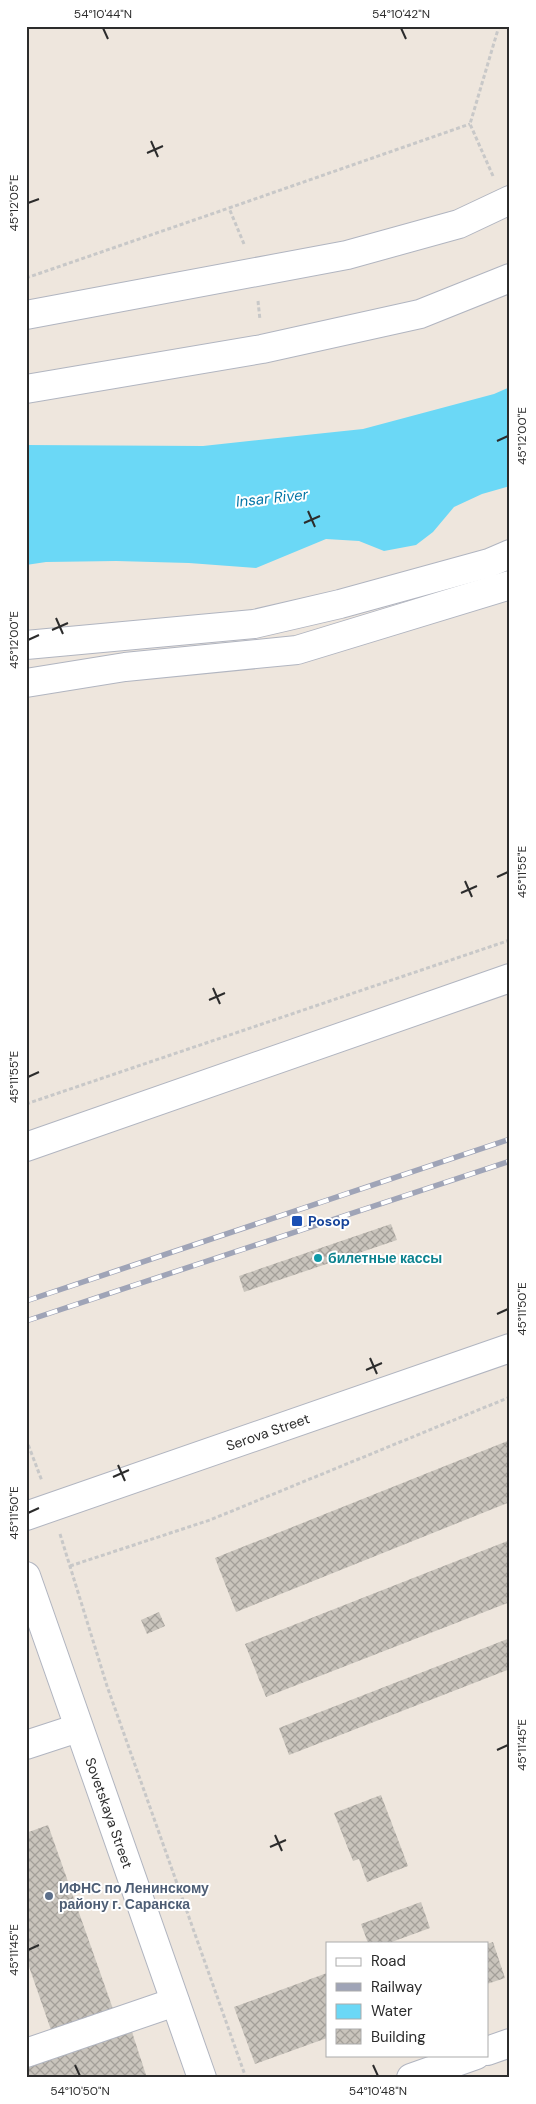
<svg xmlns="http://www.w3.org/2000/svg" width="536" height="2104" font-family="'DM Sans',sans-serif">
<defs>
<pattern id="building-cross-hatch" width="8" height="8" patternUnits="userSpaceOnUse" patternTransform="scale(1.25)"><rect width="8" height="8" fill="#c9c4bc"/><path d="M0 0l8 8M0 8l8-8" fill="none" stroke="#a39f99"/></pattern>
</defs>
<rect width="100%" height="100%" fill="#eee6dd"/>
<polygon fill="#6bd8f6" points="510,387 510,486 482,494 454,507 433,532 416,545 384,551 359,541 326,539 256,568 189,563 116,561 46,562 26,565 26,445 203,446 363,429 494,394"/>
<g fill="url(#building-cross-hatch)">
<polygon points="391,1224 397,1240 244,1292 239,1276"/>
<polygon points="510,1440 510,1502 236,1612 215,1558"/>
<polygon points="510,1540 510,1602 266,1697 245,1644"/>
<polygon points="159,1612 165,1626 147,1634 141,1620"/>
<polygon points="510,1638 510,1669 289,1755 279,1728"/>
<polygon points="381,1795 408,1866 367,1882 359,1859 353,1861 334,1813"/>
<polygon points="48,1825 113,2009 51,2030 26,1958 26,1833"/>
<polygon points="421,1902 430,1928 389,1943 368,1943 361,1924"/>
<polygon points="493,1942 505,1978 487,1984 487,1944"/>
<polygon points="327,1973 327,2038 255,2064 234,2007"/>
<polygon points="131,2029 147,2078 26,2078 26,2066"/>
</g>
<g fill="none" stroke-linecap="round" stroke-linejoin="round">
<g stroke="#b1b5c0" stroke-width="30">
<g id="minor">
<polyline points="26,315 347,255 459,224 510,200"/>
<polyline points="26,389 262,349 420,314 510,278"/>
<polyline points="26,645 254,624 340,604 489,563 510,554"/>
<polyline points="26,683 125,667 297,650 510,585"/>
<polyline points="26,1147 510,978"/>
<path id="s1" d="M 26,1516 L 510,1348"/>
<path id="s2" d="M 26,1576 L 202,2078"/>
<polyline points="26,1745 78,1728"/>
<polyline points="487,2051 510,2043"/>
<polyline points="26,2053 175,2002"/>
<polyline points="411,2078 476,2055"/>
</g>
</g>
<g stroke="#c8c8c8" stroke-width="3" stroke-dasharray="4 2.5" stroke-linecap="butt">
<polyline points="493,176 470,124 499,26"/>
<polyline points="244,244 229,208 470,124"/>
<polyline points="26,278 229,208"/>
<polyline points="258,301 260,320"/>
<polyline points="26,1104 510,940"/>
<polyline points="26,1439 42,1481"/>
<polyline points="60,1534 107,1686 246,2078"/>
<polyline points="70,1566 210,1520 510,1397"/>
</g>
<use href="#minor" stroke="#fff" stroke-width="28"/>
<g stroke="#9fa4b7" stroke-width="5.5">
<g id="rail">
<polyline points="26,1301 510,1139"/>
<polyline points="26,1321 510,1161"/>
</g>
</g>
<use href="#rail" stroke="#fff" stroke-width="4" stroke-dasharray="11" stroke-linecap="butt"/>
</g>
<path fill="none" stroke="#2c2c2c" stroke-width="2" d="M 103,28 L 108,39M 401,28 L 406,39M 151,141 L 158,157M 147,153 L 163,146M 28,203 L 39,199M 497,441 L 508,436M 308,511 L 315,527M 304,523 L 320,516M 56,618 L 63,634M 52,630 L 68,623M 28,640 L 39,635M 497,877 L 508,872M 465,881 L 472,897M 461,893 L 477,886M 213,988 L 220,1004M 209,1000 L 225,993M 28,1077 L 39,1072M 497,1314 L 508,1309M 370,1358 L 377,1374M 366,1370 L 382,1363M 118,1465 L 125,1481M 113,1477 L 129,1470M 28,1513 L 39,1508M 497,1750 L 508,1745M 275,1835 L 282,1851M 270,1847 L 286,1840M 28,1950 L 39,1945M 75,2065 L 80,2076M 373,2065 L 378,2076"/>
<rect fill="#1a4fb4" stroke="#fff" stroke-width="2" x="291" y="1215" width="12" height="12" rx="2.5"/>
<circle fill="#0f9aa8" stroke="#fff" stroke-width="2" cx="318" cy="1258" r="5"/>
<circle fill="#5c6f8a" stroke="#fff" stroke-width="2" cx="49" cy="1896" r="5"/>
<g text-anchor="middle" stroke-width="4" stroke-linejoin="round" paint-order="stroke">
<g font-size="14" font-weight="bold" fill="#164399" stroke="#fff" text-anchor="start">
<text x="308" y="1226">Posop</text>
</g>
<g font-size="14" font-weight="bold" fill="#0d838f" stroke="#fff" text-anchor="start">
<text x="328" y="1263">билетные кассы</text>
</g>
<g font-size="14" fill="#2c2c2c" stroke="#fff">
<text dy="5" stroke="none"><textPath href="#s1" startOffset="256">Serova Street</textPath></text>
<text dy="5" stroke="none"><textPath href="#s2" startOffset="251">Sovetskaya Street</textPath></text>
</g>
<g font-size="14" font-weight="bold" fill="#4e5e75" stroke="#fff" text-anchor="start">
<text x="59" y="1893">ИФНС по Ленинскому<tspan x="59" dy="16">району г. Саранска</tspan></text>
</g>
<g font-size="15" font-style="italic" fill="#0577a7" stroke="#fff">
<text transform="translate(272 498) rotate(-6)" y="5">Insar River</text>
</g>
</g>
<rect width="536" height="2104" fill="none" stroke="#ffffff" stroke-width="55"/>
<rect x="326" y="1942" width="162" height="115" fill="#ffffff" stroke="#ababab"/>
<rect x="336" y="1958" width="25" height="8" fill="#ffffff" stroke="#ababab"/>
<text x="371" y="1966" font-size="15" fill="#2c2c2c">Road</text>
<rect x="336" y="1983" width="25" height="8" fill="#9fa4b7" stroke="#ababab"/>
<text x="371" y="1992" font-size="15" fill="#2c2c2c">Railway</text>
<rect x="336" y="2004" width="25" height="15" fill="#6bd8f6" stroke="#ababab"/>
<text x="371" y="2016" font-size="15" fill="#2c2c2c">Water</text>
<rect x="336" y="2029" width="25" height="15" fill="url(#building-cross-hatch)" stroke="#ababab"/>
<text x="371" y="2042" font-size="15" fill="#2c2c2c">Building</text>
<rect x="28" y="28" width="480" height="2048" fill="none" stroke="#2c2c2c" stroke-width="2"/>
<g font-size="12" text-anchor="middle" fill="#2c2c2c">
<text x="103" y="18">54°10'44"N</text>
<text x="401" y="18">54°10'42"N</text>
<text transform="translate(14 203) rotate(-90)" y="4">45°12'05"E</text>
<text transform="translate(522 436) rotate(-90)" y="4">45°12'00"E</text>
<text transform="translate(14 640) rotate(-90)" y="4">45°12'00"E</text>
<text transform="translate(522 872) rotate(-90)" y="4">45°11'55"E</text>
<text transform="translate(14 1077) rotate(-90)" y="4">45°11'55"E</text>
<text transform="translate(522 1309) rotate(-90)" y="4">45°11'50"E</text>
<text transform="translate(14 1513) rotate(-90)" y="4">45°11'50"E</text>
<text transform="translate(522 1745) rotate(-90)" y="4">45°11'45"E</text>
<text transform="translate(14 1950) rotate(-90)" y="4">45°11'45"E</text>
<text x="80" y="2095">54°10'50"N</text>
<text x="378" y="2095">54°10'48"N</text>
</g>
</svg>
